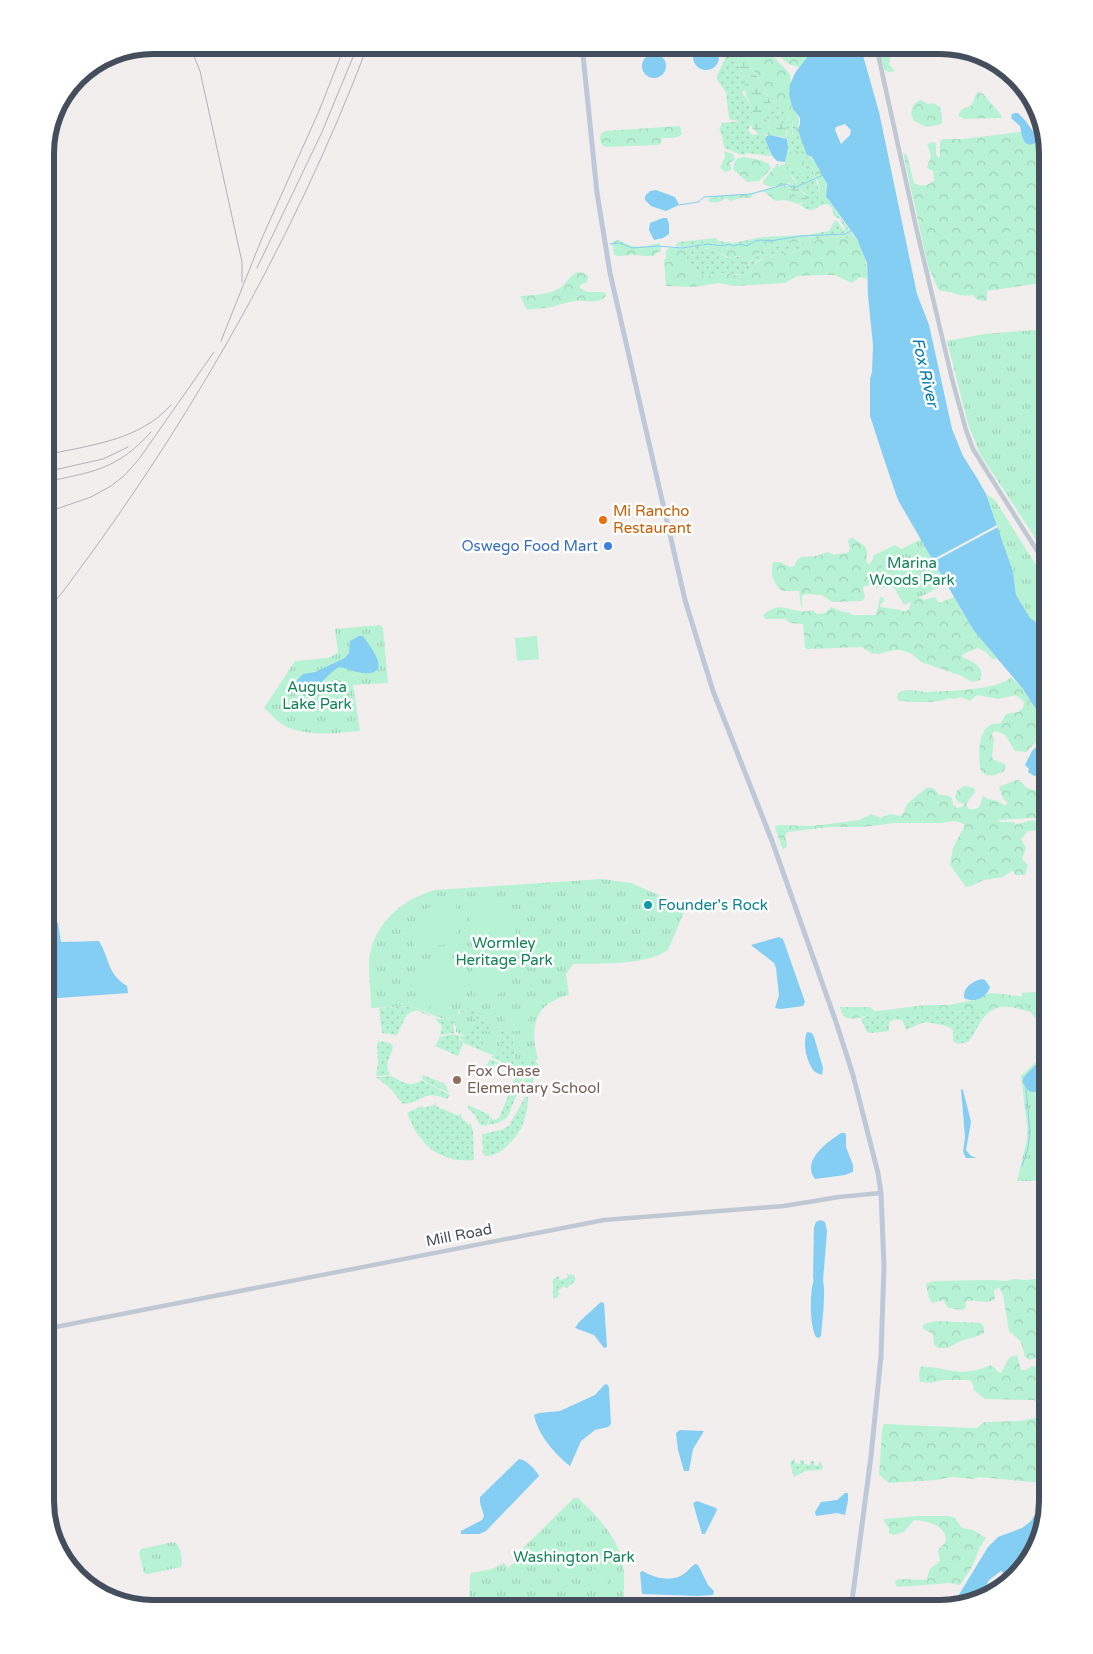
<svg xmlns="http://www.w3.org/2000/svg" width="1093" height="1654" font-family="'Varela Round',sans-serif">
<defs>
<pattern id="grass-dots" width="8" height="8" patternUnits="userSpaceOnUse" patternTransform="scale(1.25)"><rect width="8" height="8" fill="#b8f2d5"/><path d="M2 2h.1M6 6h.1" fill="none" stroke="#a0d1b9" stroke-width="1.8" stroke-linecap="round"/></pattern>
<pattern id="forest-crowns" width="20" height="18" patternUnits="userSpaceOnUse" patternTransform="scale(1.25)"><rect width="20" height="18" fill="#b8f2d5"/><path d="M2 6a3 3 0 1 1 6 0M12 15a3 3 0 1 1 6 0" fill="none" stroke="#a0d1b9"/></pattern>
<pattern id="wetland-marsh" width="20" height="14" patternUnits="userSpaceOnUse" patternTransform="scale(1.25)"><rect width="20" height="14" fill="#b8f2d5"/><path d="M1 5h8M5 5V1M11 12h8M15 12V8" fill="none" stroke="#a0d1b9"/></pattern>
<pattern id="park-tufts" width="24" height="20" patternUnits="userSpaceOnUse" patternTransform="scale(1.25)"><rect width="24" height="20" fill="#b8f2d5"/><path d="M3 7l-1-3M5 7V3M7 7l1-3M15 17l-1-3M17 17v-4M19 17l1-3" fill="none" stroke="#a0d1b9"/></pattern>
</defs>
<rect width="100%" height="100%" fill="#f1eeed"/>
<g fill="url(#grass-dots)">
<path d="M 724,45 L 734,45 L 735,56 L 743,75 L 746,91 L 741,91 L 753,108 L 751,125 L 748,130 L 752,135 L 759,134 L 767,136 L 765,140 C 769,145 768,151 771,156 L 746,153 L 745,155 C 737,155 733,150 725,149 L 721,133 L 719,130 L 722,123 L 741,121 L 732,120 L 729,118 L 726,92 L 717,80 L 718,73 L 725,59 Z"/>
<path d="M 771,103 L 782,109 L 788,119 L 792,120 L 792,134 L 796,136 L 798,134 L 801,135 C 807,155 814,173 820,193 L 826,196 L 850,231 L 845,233 L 824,235 L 844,234 L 850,232 L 853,235 L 850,235 L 847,239 L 840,235 L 818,239 L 803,249 L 764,258 L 757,261 L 749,272 L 744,275 L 722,273 L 717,275 L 703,276 L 686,262 L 687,253 L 689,247 L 697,245 L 682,247 L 675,246 L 678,242 L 715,238 L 719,241 L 715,244 L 712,242 L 703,243 L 700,245 L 703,245 L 705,249 L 712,249 L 727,258 L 742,256 L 743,257 L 742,260 L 748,265 C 752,261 754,255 759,252 C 772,245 793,242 807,243 L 809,237 L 816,236 L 806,235 L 829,231 L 835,220 L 838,222 L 843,230 L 845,229 L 840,219 L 834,216 L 832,208 L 828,204 C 813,205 815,217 799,204 L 803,204 L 806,194 L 798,188 L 794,178 L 780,165 L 785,164 L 790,170 L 794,169 L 799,171 L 799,176 C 803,166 805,160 800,151 L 786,154 L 788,145 L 787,131 L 764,118 L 763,114 L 770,108 Z"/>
<path d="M 411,1006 L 434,1017 C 429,1016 424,1013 418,1011 C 405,1009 402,1027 397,1035 L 382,1033 L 379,1008 Z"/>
<path d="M 463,1007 L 471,1008 L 485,1014 L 483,1020 L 508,1034 L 513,1034 L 515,1062 L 535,1060 L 541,1069 L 534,1078 L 530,1090 L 524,1090 C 523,1084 526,1077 523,1072 L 491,1057 L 496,1053 L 502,1054 L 503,1046 L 499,1043 L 502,1035 L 489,1032 L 484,1040 L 482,1051 L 464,1043 L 458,1035 L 465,1036 L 473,1018 L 462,1012 L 461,1014 L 458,1009 Z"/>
<polygon points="457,1010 459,1013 453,1023 454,1033 440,1035 442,1026 435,1019 449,1019"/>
<path d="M 973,1011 L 982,1011 L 987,1014 C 978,1022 976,1033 968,1042 L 958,1044 L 953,1041 L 953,1030 L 947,1026 L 926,1022 L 919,1024 L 906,1030 L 903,1021 L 896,1019 L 889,1022 L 889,1031 L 870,1033 L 867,1032 L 861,1019 L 868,1015 L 881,1014 Z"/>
<polygon points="453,1034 457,1035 463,1044 458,1056 435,1046 440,1037"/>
<path d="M 379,1041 L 390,1043 L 393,1046 C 392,1056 382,1066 391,1075 L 376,1076 L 378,1063 L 377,1043 Z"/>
<polygon points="490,1059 522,1074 523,1077 521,1091 520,1092 511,1088 517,1073 495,1064 488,1078 482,1075"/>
<polygon points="423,1075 445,1084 449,1093 428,1083 422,1079"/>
<path d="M 391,1076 C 401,1081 411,1089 421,1080 L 450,1095 L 447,1099 C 423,1089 424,1102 403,1104 L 390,1088 L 376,1077 Z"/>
<path d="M 511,1089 L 518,1093 C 507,1112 514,1121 488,1125 L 491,1116 L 492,1119 L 494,1120 L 499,1118 Z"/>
<path d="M 525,1097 L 528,1097 C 528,1108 526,1116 522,1126 L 520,1127 L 522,1127 C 515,1139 500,1157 485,1156 L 482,1151 L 483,1150 L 482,1134 L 501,1130 L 509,1126 Z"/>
<path d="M 436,1102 L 436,1106 L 459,1116 L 461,1113 L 461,1117 L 468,1124 L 471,1124 L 473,1131 L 474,1160 C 458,1162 443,1158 429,1148 L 429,1145 L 428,1147 L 427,1146 L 415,1131 L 407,1113 L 422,1106 L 424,1108 L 434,1105 Z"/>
<polygon points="468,1105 490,1115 487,1126 480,1125 475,1115 468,1108"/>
<polygon points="567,1274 574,1275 575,1277 575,1281 567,1288 564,1286 558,1291 560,1294 555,1299 553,1299 553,1279 559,1276 559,1280 568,1278"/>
<polygon points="795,1459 795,1463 800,1464 800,1460 804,1460 804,1464 810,1465 811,1461 814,1461 814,1465 818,1466 819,1462 821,1462 823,1468 820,1470 805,1471 794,1477 790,1464 792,1460"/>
</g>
<g fill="url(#forest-crowns)">
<path d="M 744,45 L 771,45 L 773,56 L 790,74 C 792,85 790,96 793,107 C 797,120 801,113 798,130 L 800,134 L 796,136 L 793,135 L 792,120 L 788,119 L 785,121 L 784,112 L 771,103 L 761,82 L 752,69 Z"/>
<path d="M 776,45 L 811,45 L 812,51 L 800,67 C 786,65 779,59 776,45 Z"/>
<polygon points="878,45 890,45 891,57 889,64 895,71 889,72 884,70"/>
<polygon points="990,60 1000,63 1020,84 1035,104 1039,117 1009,83 1004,82 991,66"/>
<polygon points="978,92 983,94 1001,115 1002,118 965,119 958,116 961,110 972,105 976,94"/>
<path d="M 921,100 L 928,104 L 933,103 L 940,107 L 942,115 L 942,124 L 927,127 L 914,121 C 909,113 911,103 921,100 Z"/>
<path d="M 680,126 L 682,135 L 674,138 L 662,138 L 661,143 L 658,145 L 605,147 C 599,142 597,135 605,131 Z"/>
<path d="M 1021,132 L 1025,143 L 1030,145 L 1038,142 L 1036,135 L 1044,136 L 1048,152 L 1048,282 L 987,291 L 987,301 C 981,301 977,301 973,295 C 958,298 953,290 940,291 C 934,284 935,278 929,270 L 903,153 L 907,155 L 914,183 C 920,187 930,186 934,180 L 933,171 L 927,168 L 931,155 L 927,144 L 934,142 L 936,144 L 936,155 L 940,158 L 940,141 L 943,139 L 962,139 Z"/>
<polygon points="724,151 733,154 735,160 729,163 731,165 731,170 725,172 720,168 725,157"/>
<polygon points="794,151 801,151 804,160 804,175 801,177 799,176 799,171 793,169 790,170 785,164 786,154"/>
<path d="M 807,155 C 819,162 830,183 826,196 L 820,193 L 818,182 L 807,157 Z"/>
<polygon points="744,157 760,160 769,164 771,169 759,181 747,182 733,169 735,162 738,158"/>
<polygon points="777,164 782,165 777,165 775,170 786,177 790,183 771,187 763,184 763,181"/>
<path d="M 784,185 L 790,187 L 800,201 L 800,203 L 799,204 L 785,200 L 776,201 L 763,191 L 753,194 L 751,198 L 740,198 L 730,201 L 726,198 C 721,202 713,205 707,200 L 712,197 L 749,194 Z"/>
<path d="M 806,235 L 809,237 L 807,243 C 792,242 771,245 758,253 C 754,256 751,261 747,265 L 741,265 L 743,258 C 740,254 734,256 731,259 L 712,249 L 703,248 L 703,243 L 705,240 L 713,239 L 712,243 L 714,244 L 719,241 L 733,243 L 763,237 Z"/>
<path d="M 840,235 L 847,239 L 850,235 L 853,235 C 864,247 867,263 867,279 L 860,277 L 852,283 L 835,275 L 821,275 L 797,276 L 785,283 L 734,286 L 719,283 L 694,287 L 666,286 L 664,260 L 666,258 L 666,251 L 669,248 L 689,247 L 687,253 L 686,262 L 703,276 L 717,275 L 726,272 L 734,275 L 744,275 L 749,272 L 757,262 L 764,258 L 803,249 L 818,239 Z"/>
<path d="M 618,240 C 637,249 639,248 660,243 L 661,252 L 658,252 L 653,256 C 647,257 641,255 635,255 C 627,254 623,258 614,255 L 612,242 Z"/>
<path d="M 578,272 L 584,273 L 588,276 L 587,282 L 580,285 L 580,288 L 587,292 L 605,292 L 606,296 C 597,305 586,300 575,301 C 567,302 559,305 551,307 C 543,309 535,308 527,310 L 520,296 C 532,295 549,295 560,288 C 567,283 570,275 578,272 Z"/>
<path d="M 852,537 C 863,547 870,544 866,561 L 869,564 L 872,561 L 874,555 L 895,545 L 901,549 L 914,543 L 921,545 L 897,587 L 872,588 L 871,585 L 864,586 L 863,589 L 865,597 L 862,601 L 832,602 L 822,595 L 805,594 L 802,596 L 802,606 L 801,606 L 799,591 L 782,591 C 773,583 770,575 773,562 L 780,562 L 790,567 L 794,566 L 798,559 L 802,557 L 817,556 L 828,552 L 834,555 L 849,552 L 850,548 L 848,541 Z"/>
<path d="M 880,597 L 884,598 L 884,601 L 880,605 L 881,607 L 901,610 L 905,612 L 909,609 L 912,599 L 919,597 L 924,600 L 935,597 L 939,603 L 954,597 L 974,631 L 997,659 L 992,659 L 986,652 L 978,648 L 963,654 L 962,657 C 972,661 986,667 980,680 L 972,682 L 962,676 L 921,662 L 912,654 L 901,650 L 894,650 L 878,654 L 871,653 L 862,647 L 807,649 L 805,648 L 803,624 L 790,623 L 785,619 L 765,619 L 763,615 C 784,597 792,617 812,610 L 817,614 L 825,613 L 831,607 L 840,611 L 850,613 L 852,615 L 876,615 Z"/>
<path d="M 1011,677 L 1023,689 L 1048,728 L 1048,743 L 1036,742 L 1026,752 L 1015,751 L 1005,735 L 997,731 L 993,732 L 992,735 L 994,739 L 992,757 L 994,760 L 1005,764 L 1006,766 L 1004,771 C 996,776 987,778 981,771 C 978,758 977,730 992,724 C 995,723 998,724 1001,723 L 1006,714 L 1018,712 L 1023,708 L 1024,702 L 1016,695 L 998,699 L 977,695 L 970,701 L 961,697 L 954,699 L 950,698 C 934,704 917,702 899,701 L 897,698 L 898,693 C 908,687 917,692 928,692 C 946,691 1000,690 1011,677 Z"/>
<path d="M 1016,780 L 1019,780 L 1027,788 L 1046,794 L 1048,796 L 1048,817 L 999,820 L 1000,822 L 1013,822 L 1017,824 C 1026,822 1035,817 1044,823 L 1041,830 L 1028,831 L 1021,839 L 1026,848 L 1022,859 L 1028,865 L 1025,875 L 1015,875 L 1014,871 L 1011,871 L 1003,877 L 984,880 L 971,886 L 966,887 L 950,865 L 953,848 L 964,827 L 964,824 L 955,821 L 940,823 L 894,823 L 864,827 L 830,827 L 787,832 L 785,836 L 787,846 L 783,850 L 775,828 L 775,826 L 781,825 L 812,826 L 852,821 L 859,820 L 871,814 L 880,818 L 890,814 L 901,816 L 904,812 L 907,804 L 926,788 C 932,786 936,790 939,795 L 946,795 L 952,798 L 953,805 L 957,808 L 964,806 L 964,804 L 958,802 L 955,797 L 957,791 L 964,786 L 974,788 L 975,792 L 966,804 L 968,809 C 982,810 979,805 983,796 L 988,799 L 998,801 L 1005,806 L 1008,802 L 1004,800 L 999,788 L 1001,786 Z"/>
<path d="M 992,993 L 1026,997 L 1032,1012 C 1016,1009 1002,1001 987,1014 L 982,1011 L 973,1011 L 868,1015 C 859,1018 852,1021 843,1016 L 840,1007 L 870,1007 L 874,1011 L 879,1011 L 925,1005 L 948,1005 L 979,999 L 987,994 Z"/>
<path d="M 1048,1277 L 1048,1309 L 1042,1309 L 1038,1311 C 1038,1317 1040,1320 1044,1323 L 1048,1321 L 1048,1354 L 1029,1360 L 1025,1357 L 1021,1342 L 1009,1331 L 1003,1295 L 999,1288 L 994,1290 L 995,1299 C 984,1306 974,1297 965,1302 L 966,1307 L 963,1310 L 948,1308 L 943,1300 L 932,1303 C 929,1300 927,1289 926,1285 L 927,1283 L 934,1281 L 991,1280 L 1008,1281 L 1013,1279 L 1027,1280 Z"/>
<polygon points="936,1321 981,1323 984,1327 984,1333 978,1336 960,1341 948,1348 939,1348 934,1345 933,1334 922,1328 924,1324"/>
<path d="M 1017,1355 L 1021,1370 L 1026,1370 L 1032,1366 L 1048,1368 L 1048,1403 L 1033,1400 L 985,1399 L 974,1390 L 973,1384 L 970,1380 L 942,1380 L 931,1383 L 920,1382 L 919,1376 L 920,1367 C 931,1366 941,1369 952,1371 C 966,1373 978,1371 990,1365 L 995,1368 L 998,1372 L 1001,1373 L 1009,1358 Z"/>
<polygon points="1040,1417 1048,1418 1048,1452 1041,1483 979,1477 973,1479 952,1477 936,1480 889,1483 879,1475 882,1431 883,1425 886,1424 971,1428 977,1428 984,1422 1020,1421"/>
<path d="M 918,1516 L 947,1516 L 955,1518 L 962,1528 L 973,1530 L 986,1538 L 980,1547 L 973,1565 L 960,1585 L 949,1583 L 899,1587 L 896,1586 L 895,1582 L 898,1579 L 926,1580 L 930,1569 L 940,1561 L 938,1550 L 945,1543 L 946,1538 C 943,1524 927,1521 914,1520 L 904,1532 L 893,1535 L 889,1533 L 889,1529 L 883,1519 Z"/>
</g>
<g fill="url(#wetland-marsh)">
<polygon points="734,45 745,46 752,70 761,82 771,103 770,108 764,114 764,118 768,121 785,123 787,139 782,137 759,134 753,129 751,125 753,108 746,96 743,75 735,56"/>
<path d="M 777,165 C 788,168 794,179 798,188 C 800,191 805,194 807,197 L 805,203 L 800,203 L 789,186 L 790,183 L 786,177 L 775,170 L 775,166 Z"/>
</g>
<g fill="url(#park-tufts)">
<polygon points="1048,329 1048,557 980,454 968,424 947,341 984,334"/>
<polygon points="986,494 995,500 1048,584 1048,635 1043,633 1030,618 1016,595 1013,572"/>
<polygon points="921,539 946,584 904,605 879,562"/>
<path d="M 380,625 L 383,628 L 388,683 L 353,685 L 360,731 C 336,733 307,737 285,726 C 277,722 271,714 264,708 L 295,661 L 328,658 L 338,653 L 335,629 Z"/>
<path d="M 602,879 L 631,883 L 686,907 L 668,950 C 643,966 601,963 573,964 L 566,974 L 569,995 C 535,1003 529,1026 538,1059 L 534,1061 L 515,1062 L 513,1034 L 508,1034 L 483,1020 L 484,1014 L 471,1008 L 461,1008 L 448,1019 L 440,1018 L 411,1006 L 371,1008 C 371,994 369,980 369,966 C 370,927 399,900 435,890 Z"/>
<polygon points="1048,991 1048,1181 1017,1181 1027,1140 1027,1125 1021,1076 1038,1060 1042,1048 1043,1034 1038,1021 1027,1008 1021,993"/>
<polygon points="464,1011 473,1015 473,1018 478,1022 474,1031 469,1030 465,1036 456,1032 456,1027 453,1023 457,1015"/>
<polygon points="492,1029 502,1035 499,1043 503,1046 502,1054 496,1053 492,1055 482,1051 484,1040 481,1036 483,1031 489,1032"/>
<path d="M 574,1498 L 578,1498 C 601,1520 621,1540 624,1573 C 625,1582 623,1591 624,1600 L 545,1601 L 542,1603 L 542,1609 L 469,1609 L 470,1577 L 471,1573 L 492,1569 L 504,1563 L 508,1568 L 522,1556 L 519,1552 Z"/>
<path d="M 173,1542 L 176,1543 C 181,1548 183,1560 181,1567 L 148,1574 L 144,1573 L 139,1553 L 141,1549 Z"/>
</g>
<g fill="#b8f2d5">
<polygon points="537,636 539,659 517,661 515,638"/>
<path d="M 481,897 C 504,904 515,915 517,940 L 475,942 L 472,940 L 469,898 Z"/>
<path d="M 456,899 L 458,941 L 455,944 L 414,947 C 412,918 427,901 456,899 Z"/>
<path d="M 518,953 C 519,982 504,999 475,1001 L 473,959 L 476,956 Z"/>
<path d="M 456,958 L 459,960 L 462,1002 C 433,1004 416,988 415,960 Z"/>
<polygon points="417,996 431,1002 428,1011 413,1005"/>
<polygon points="528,1013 529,1030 505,1032 504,1015"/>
<polygon points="560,1549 574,1565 563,1574 550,1558"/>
<path d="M 606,1566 L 607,1585 L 586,1587 C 587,1572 593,1567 606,1566 Z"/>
</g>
<g fill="#83cef2" fill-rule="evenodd">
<circle cx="706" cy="57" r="13"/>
<path d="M 811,45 L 860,45 L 879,112 L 917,294 L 929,325 L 952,429 L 963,456 L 977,478 L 986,494 L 1013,572 L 1016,595 L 1030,618 C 1038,622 1040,631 1048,635 L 1048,728 L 1023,689 L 974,631 L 957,602 L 898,500 L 884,459 L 870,416 L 870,379 L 872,372 L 873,345 L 868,296 L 867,263 L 857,239 L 826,196 L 827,184 L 819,169 L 812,157 L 807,155 L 804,147 L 798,130 L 800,124 L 800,118 L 793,109 L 789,95 L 790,85 L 795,73 L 812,51 ZM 845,124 L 851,130 L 850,135 L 841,144 L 835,130 L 836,127 Z"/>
<circle cx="654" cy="66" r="12"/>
<polygon points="1015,113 1018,113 1024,119 1038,138 1038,142 1030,145 1025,143 1022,136 1020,126 1011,118 1012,114"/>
<path d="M 770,135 L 787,139 L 788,147 L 785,162 L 777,161 C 769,154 769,147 765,139 L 767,136 Z"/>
<polygon points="656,190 675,197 679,205 666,211 651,206 645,200 645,196 650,191"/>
<polygon points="663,218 667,218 669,224 669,234 663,238 654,240 649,230 650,223"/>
<path d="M 359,636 L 363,636 C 372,649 394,676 362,673 C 354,672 347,668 339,667 C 328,673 313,694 304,696 L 301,693 L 296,686 L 297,680 L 303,674 L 315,672 L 345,658 L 349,653 L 350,641 Z"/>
<polygon points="1037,746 1048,754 1048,774 1040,772 1037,775 1034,776 1028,772 1029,769 1025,765 1032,751"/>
<path d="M 54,919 L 58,923 L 61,942 L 99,941 C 109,957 107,974 127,986 L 128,993 L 45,999 L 45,925 Z"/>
<polygon points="779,937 783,939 805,1002 803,1006 781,1009 775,1008 779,995 776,968 774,963 751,945"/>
<path d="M 981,979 L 985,980 L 990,987 C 986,999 974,1003 964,998 C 963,987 972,982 981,979 Z"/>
<path d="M 1048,1017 L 1048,1088 C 1036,1094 1024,1095 1023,1078 C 1037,1063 1051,1054 1045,1030 C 1044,1026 1041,1023 1040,1019 Z"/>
<path d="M 807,1032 L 812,1033 L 814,1037 L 823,1068 L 822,1075 C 820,1074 817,1073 815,1072 C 807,1063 802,1044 807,1032 Z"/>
<polygon points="961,1089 963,1090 971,1122 966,1150 971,1156 977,1158 966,1158 963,1152 965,1137"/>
<path d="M 841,1133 L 845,1133 L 846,1135 L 846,1147 L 853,1165 L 853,1172 L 845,1175 L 815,1179 C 801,1160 828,1142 841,1133 Z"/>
<path d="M 820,1220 L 825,1222 L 827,1231 L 823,1281 C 826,1292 822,1323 821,1336 L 819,1338 L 816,1337 C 810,1326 810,1301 812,1288 C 813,1283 814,1281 813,1276 L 814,1227 L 816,1222 Z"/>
<polygon points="601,1302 604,1303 607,1347 604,1348 594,1335 575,1328 579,1322"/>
<path d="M 605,1384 L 608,1385 L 609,1388 L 611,1424 L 608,1427 L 595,1430 L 581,1441 L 570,1466 C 555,1454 538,1435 534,1415 L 539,1413 L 560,1411 L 595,1395 Z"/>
<polygon points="680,1430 704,1431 693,1449 689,1471 684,1471 678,1450 676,1433"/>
<polygon points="1048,1452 1048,1502 1033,1556 1008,1581 1005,1574 1001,1571 989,1580 979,1599 952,1606 988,1547 998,1537 1022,1528 1031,1521 1039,1508 1041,1483"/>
<path d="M 519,1459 C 527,1460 536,1470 539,1476 L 486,1531 L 479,1534 L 461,1534 L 461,1531 L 482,1520 L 484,1516 L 480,1503 L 480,1497 Z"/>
<polygon points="845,1493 848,1493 848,1500 845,1515 837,1513 816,1516 815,1512 821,1502 837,1500"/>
<polygon points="697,1501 716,1508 717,1510 705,1534 702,1534 693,1503"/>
<path d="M 695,1564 L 698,1565 L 708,1585 L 714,1591 L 713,1595 L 697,1596 L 642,1594 L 640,1572 L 643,1571 C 653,1578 671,1582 682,1575 C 687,1572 691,1567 695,1564 Z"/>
</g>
<polygon fill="#f1eeed" points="997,525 998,527 931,563 930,561"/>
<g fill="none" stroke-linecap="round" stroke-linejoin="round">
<g stroke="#83cef2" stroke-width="1">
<polyline points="679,205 698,202 704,197 751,194 786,184 792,187 796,187 823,175"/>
<polyline points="610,244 620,243 632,248 658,246 682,248 708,244 723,246 729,244 734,246 740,244 747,246 755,241 761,240 770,241 801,236 845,234 851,231"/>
<polyline points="1022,1166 1028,1148 1030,1132 1026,1089"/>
</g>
<g stroke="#c0c8d4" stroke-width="4.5">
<polyline points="876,45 916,227 952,379 966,430 973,449 986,470 1048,568"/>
<polyline points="45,1329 604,1220 784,1206 839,1197 881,1193"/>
</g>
<polyline stroke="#bfc8d8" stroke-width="5" points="582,45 597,193 610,273 685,600 713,691 772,841 836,1022 853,1075 878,1173 881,1193 884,1266 881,1356 871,1456 851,1609"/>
<g stroke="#afb2b9" stroke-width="1">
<polyline points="186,45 194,56 200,71 242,262 242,282"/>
<polyline points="257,268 322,132 358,45"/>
<polyline points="221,341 262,238 319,111 345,45"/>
<path d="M 45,455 C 90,445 139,441 171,405"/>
<polyline points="45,472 103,459 128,447"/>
<path d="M 45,482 C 92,472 117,470 151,432"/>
<polyline points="45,513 91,497 111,486 124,476 139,459 214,352"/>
<path d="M 45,615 C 179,442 290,250 368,45"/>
</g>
</g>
<circle fill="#e8710a" stroke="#fff" stroke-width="2" cx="603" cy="520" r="5"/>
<circle fill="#3f7fe0" stroke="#fff" stroke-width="2" cx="608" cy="546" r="5"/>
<circle fill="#0f9aa8" stroke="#fff" stroke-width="2" cx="648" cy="905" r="5"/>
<circle fill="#8d6e63" stroke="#fff" stroke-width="2" cx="457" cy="1080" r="5"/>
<g text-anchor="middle" stroke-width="5" stroke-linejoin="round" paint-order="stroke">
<g font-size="15" fill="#c56008" stroke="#fff" text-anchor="start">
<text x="613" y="516">Mi Rancho<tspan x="613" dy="17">Restaurant</tspan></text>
</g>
<g font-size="15" fill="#366cbe" stroke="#fff" text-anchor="end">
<text x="598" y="551">Oswego Food Mart</text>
</g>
<g font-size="15" fill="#108357" stroke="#fff">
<text x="912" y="568">Marina<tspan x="912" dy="17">Woods Park</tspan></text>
<text x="317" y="692">Augusta<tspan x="317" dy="17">Lake Park</tspan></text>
<text x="504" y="948">Wormley<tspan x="504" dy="17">Heritage Park</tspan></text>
<text x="574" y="1562">Washington Park</text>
</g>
<g font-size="15" fill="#0d838f" stroke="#fff" text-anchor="start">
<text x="658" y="910">Founder's Rock</text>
</g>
<g font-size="15" fill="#785e54" stroke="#fff" text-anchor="start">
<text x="467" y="1076">Fox Chase<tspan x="467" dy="17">Elementary School</tspan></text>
</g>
<g font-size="15" fill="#454e5c" stroke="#fff">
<text transform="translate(459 1235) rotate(-11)" y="5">Mill Road</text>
</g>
<g font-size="16" font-style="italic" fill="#0379b2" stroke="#fff">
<text transform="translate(926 372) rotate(77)" y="6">Fox River</text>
</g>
</g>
<path d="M0 0H1093V1654H0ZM153 54H940A99 99 0 0 1 1039 153V1501A99 99 0 0 1 940 1600H153A99 99 0 0 1 54 1501V153A99 99 0 0 1 153 54Z" fill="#fff" fill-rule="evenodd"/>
<path fill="none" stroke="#454e5c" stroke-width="6" d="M153 54H940A99 99 0 0 1 1039 153V1501A99 99 0 0 1 940 1600H153A99 99 0 0 1 54 1501V153A99 99 0 0 1 153 54Z"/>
</svg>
